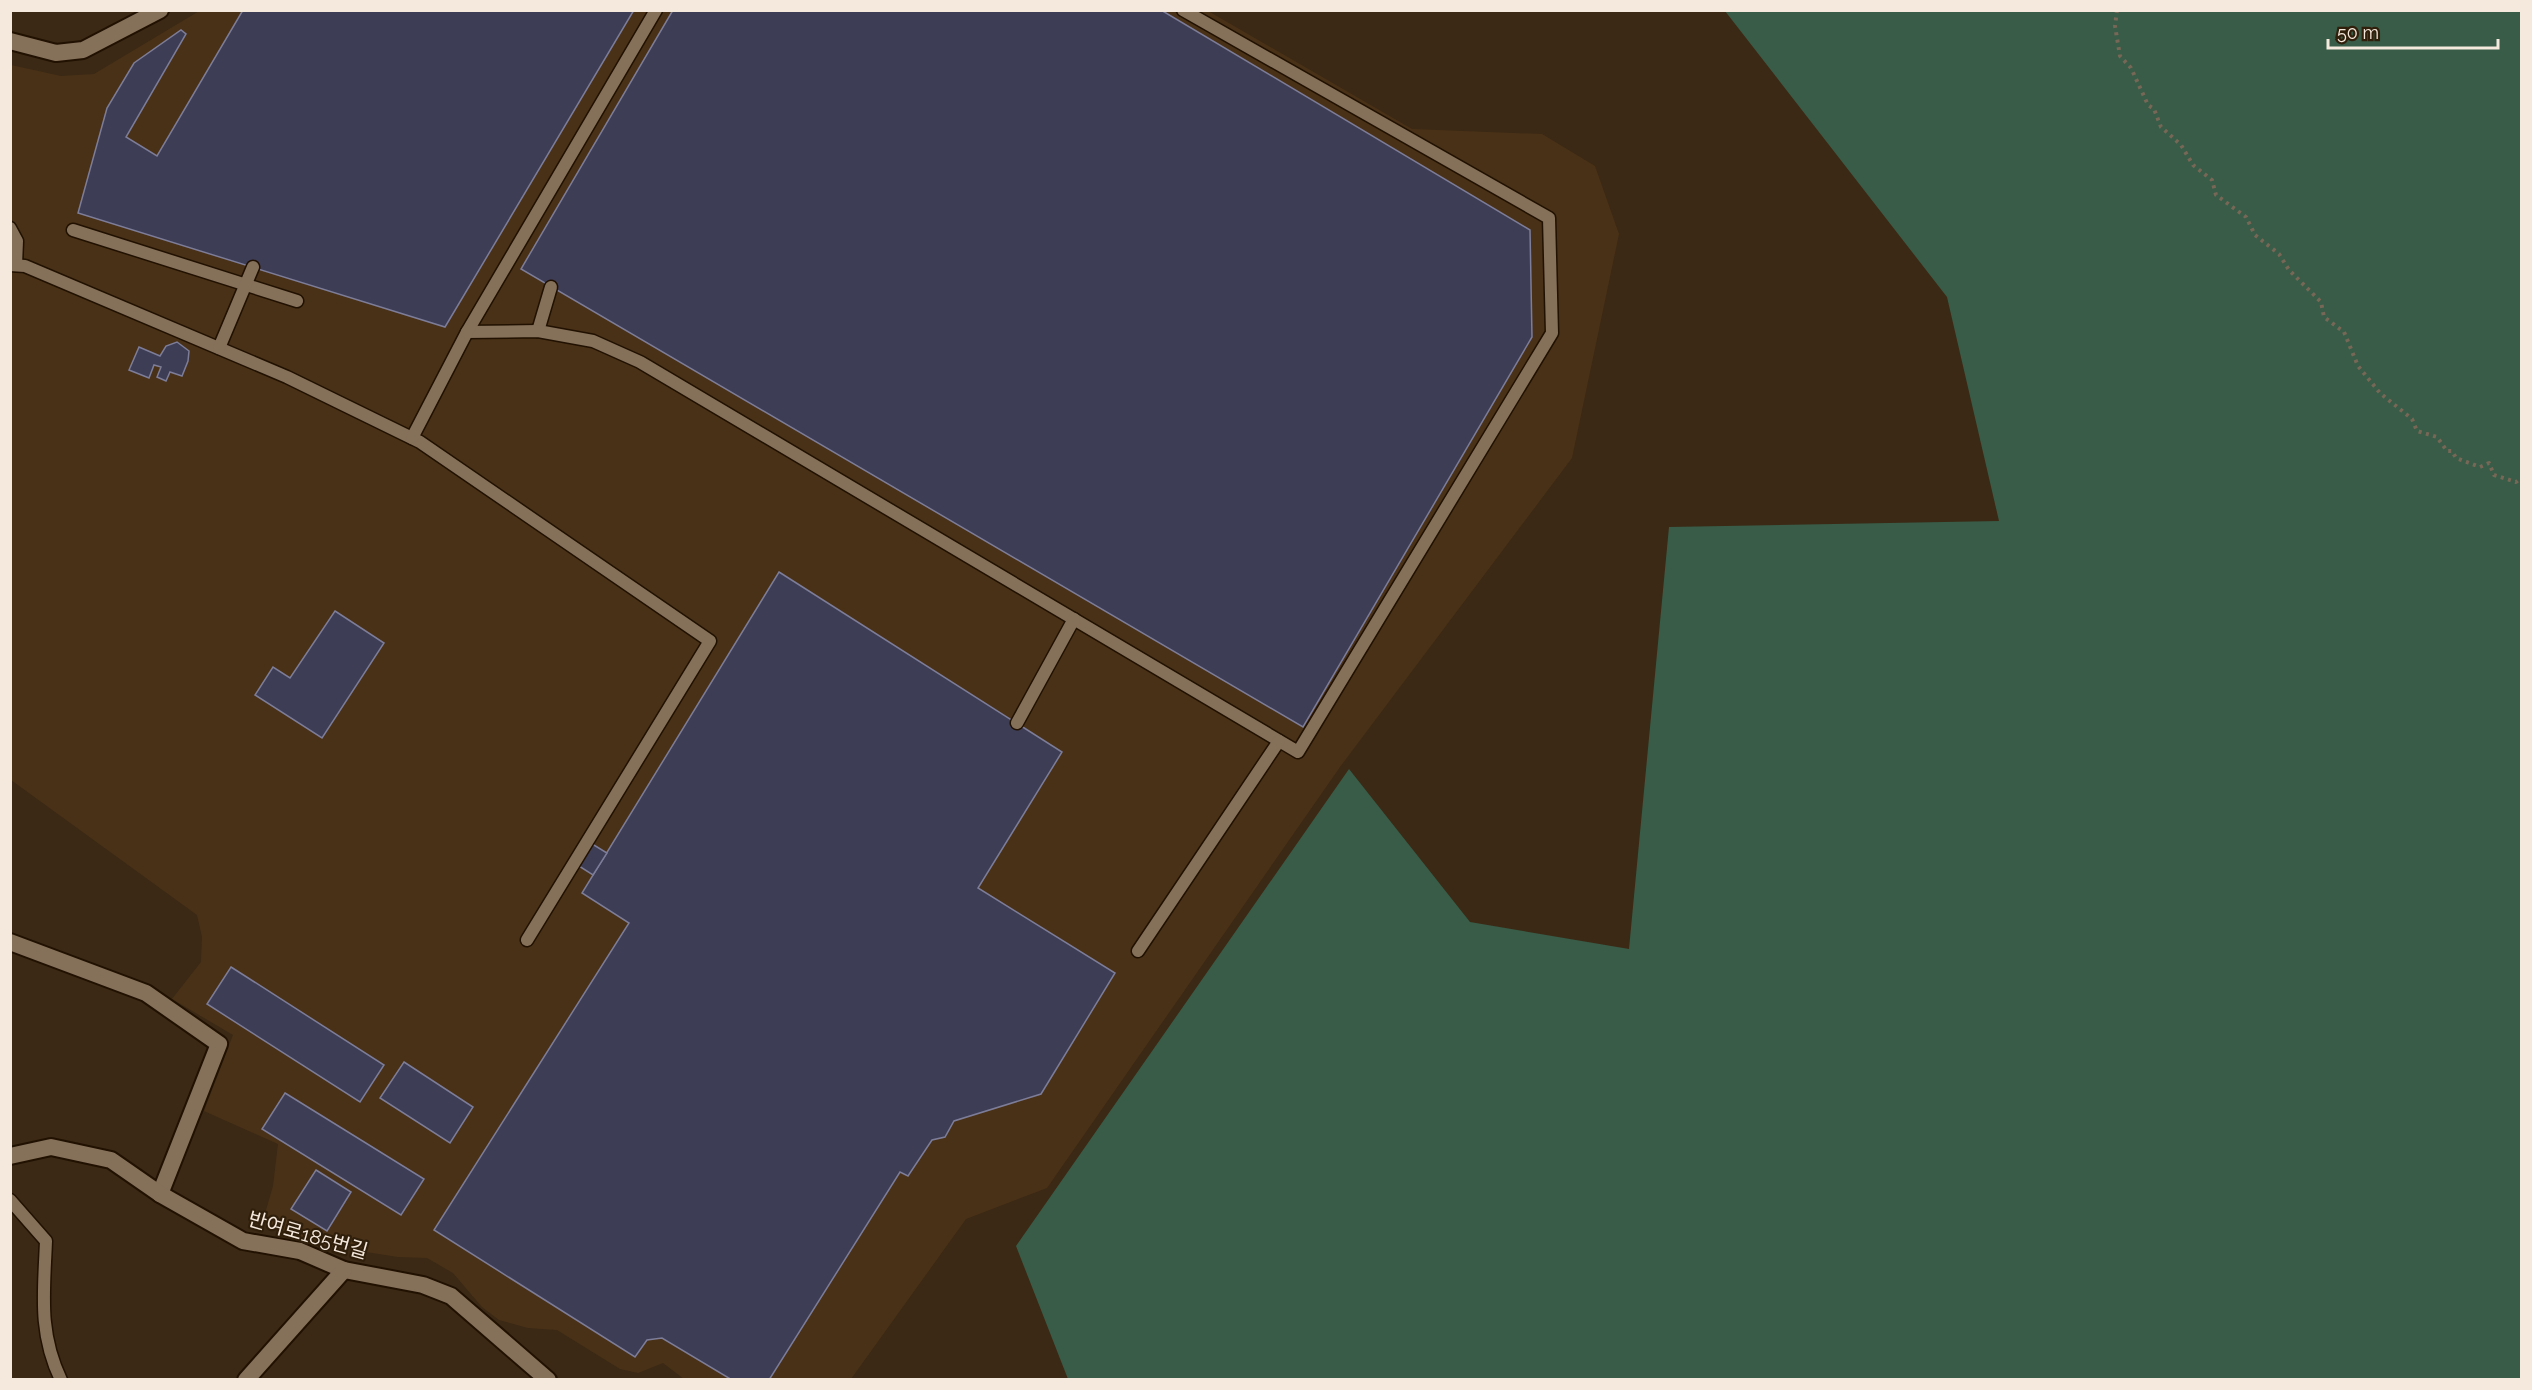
<svg xmlns="http://www.w3.org/2000/svg" width="2532" height="1390" font-family="Raleway,'Noto Sans KR',sans-serif">
<rect width="100%" height="100%" fill="#3b2915"/>
<polygon fill="#493117" points="201,10 1208,11 1412,129 1542,134 1595,166 1619,234 1572,458 1340,767 1047,1188 966,1219 851,1379 684,1379 663,1363 638,1373 620,1369 557,1330 528,1328 499,1320 482,1307 453,1273 427,1258 398,1257 309,1243 262,1224 273,1186 278,1144 204,1111 233,1035 172,999 201,962 202,937 197,915 11,780 11,65 61,76 94,74"/>
<polygon fill="#385c47" points="1725,11 2521,11 2521,1379 1068,1379 1016,1246 1349,769 1470,922 1629,949 1669,527 1999,521 1947,297"/>
<g fill="#3e3d56" stroke="#7d7d99" stroke-width="1.5">
<polygon points="243,10 634,10 445,327 78,213 107,108 134,63 181,30 186,34 126,137 157,156"/>
<polygon points="673,10 1161,10 1530,230 1532,337 1303,727 521,269"/>
<polygon points="177,342 189,351 188,361 182,376 170,372 166,381 157,377 161,367 154,365 149,378 129,370 139,347 160,356 166,346"/>
<polygon points="779,572 1062,752 978,888 1115,973 1041,1094 954,1121 945,1137 932,1140 908,1176 900,1172 769,1380 732,1380 662,1338 647,1340 635,1357 434,1230 629,923 582,893"/>
<polygon points="335,611 384,643 322,738 255,695 273,667 290,678"/>
<polygon points="584,839 607,853 593,875 571,861"/>
<polygon points="231,967 384,1065 360,1102 207,1004"/>
<polygon points="404,1062 473,1107 450,1143 380,1098"/>
<polygon points="285,1093 424,1179 401,1215 262,1129"/>
<polygon points="316,1170 351,1192 327,1231 291,1209"/>
</g>
<g fill="none" stroke-linecap="round" stroke-linejoin="round">
<g stroke="#211100" stroke-width="15">
<g id="service">
<polyline points="10,228 17,241 16,265"/>
<polyline points="73,230 297,301"/>
<polyline points="10,265 25,266 287,377 420,442 710,641 527,940"/>
<polyline points="538,331 551,287"/>
<polyline points="467,332 538,331 593,341 640,362 1298,752 1552,333 1549,218 1183,10"/>
<polyline points="219,348 253,267"/>
<polyline points="412,438 467,332 656,10"/>
<polyline points="1017,723 1074,619"/>
<polyline points="1138,951 1279,741"/>
<path d="M 10,1200 L 46,1241 C 44,1292 38,1332 61,1380"/>
</g>
</g>
<g stroke="#211100" stroke-width="20">
<g id="minor">
<polyline points="10,41 56,53 83,50 160,10"/>
<polyline points="10,942 146,993 219,1044 160,1194"/>
<polyline points="10,1156 51,1147 111,1160 160,1194 243,1241 300,1251 344,1270 423,1285 451,1296 548,1380"/>
<polyline points="246,1380 344,1270"/>
</g>
</g>
<polyline stroke="#776756" stroke-width="4" stroke-dasharray="3 4.5" stroke-linecap="butt" points="2117,10 2115,26 2120,56 2131,68 2148,105 2154,109 2161,127 2181,145 2193,165 2212,180 2216,195 2246,217 2255,235 2279,254 2289,270 2321,302 2324,317 2344,332 2358,366 2380,393 2412,419 2417,431 2437,437 2447,451 2452,451 2456,458 2480,467 2489,463 2494,475 2516,482 2522,477"/>
<use href="#service" stroke="#85705a" stroke-width="12"/>
<use href="#minor" stroke="#85705a" stroke-width="16"/>
</g>
<g text-anchor="middle" stroke-width="4.5" stroke-linejoin="round" paint-order="stroke">
<g font-size="20" fill="#f5e9dd" stroke="#301f0b">
<text transform="translate(308 1235) rotate(16)" y="7">반여로185번길</text>
</g>
</g>
<rect width="2532" height="1390" fill="none" stroke="#f5e9dd" stroke-width="24"/>
<path d="M2328 39v9h170v-9" fill="none" stroke="#f5e9dd" stroke-width="3"/>
<text x="2337" y="39" font-size="18" fill="#f5e9dd" stroke="#301f0b" stroke-width="4.5" paint-order="stroke">50 m</text>
</svg>
